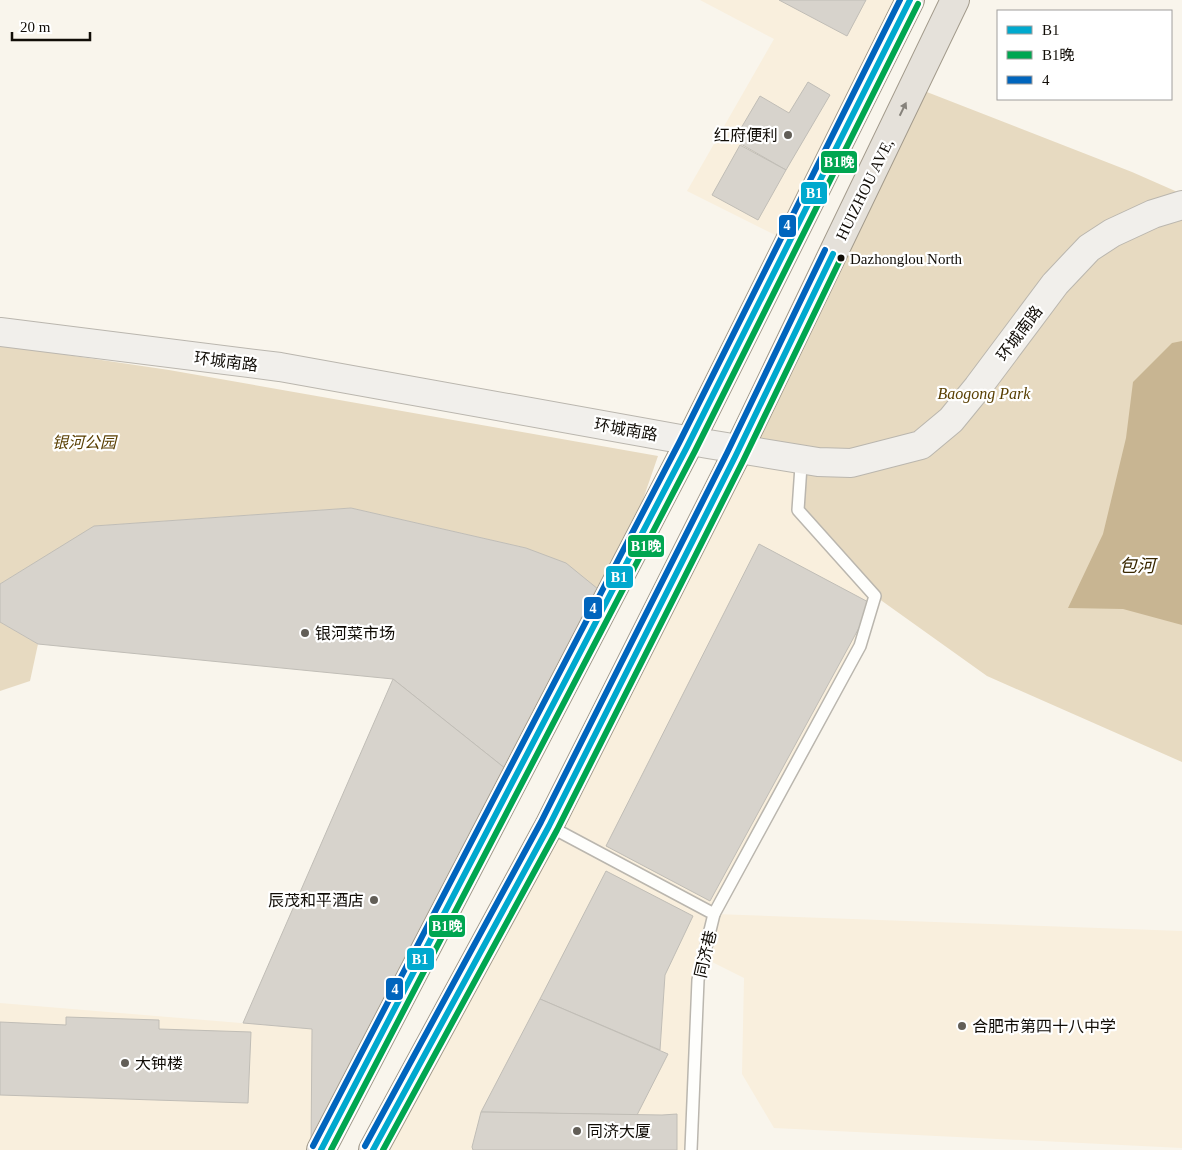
<svg xmlns="http://www.w3.org/2000/svg" width="1182" height="1150" font-family="'Times New Roman','Noto Sans SC',serif">
<rect width="100%" height="100%" fill="#f9f5ec"/>
<g fill="#f9efdd">
<polygon points="700,0 910,0 789,242 687,191 774,39"/>
<polygon points="735,457 801,466 875,596 860,646 715,914 1182,931 1182,1148 774,1128 742,1074 744,978 704,958 691,1150 373,1150"/>
<polygon points="0,1003 312,1029 311,1150 0,1150"/>
</g>
<g fill="#e7dac1">
<polygon points="914,87 1132,172 1182,194 1182,762 987,676 875,596 798,510 801,466 735,457"/>
<polygon points="0,345 169,370 658,456 609,598 526,548 351,508 95,526 0,584"/>
<polygon points="0,622 38,644 30,681 0,691"/>
</g>
<polygon fill="#c8b592" points="1182,341 1182,625 1123,609 1068,608 1103,534 1126,438 1133,382 1172,343"/>
<g fill="#d7d3cc" stroke="#c0bdb6">
<polygon points="779,0 866,0 847,36"/>
<polygon points="808,82 830,95 786,170 734,140 760,96 789,113"/>
<polygon points="740,145 786,170 758,220 712,195"/>
<polygon points="351,508 526,548 566,563 609,598 516,777 393,679 38,644 0,622 0,584 94,526"/>
<polygon points="759,544 872,604 710,901 606,846"/>
<polygon points="393,679 516,777 311,1150 312,1029 243,1023"/>
<polygon points="606,871 693,916 665,975 660,1050 540,999"/>
<polygon points="540,999 668,1054 637,1115 481,1112"/>
<polygon points="66,1017 159,1020 159,1029 251,1032 248,1103 0,1095 0,1022 66,1025"/>
<polygon points="481,1112 662,1115 677,1114 677,1150 473,1150 472,1147"/>
</g>
<g fill="none" stroke-linecap="round" stroke-linejoin="round">
<g stroke="#bab6ae" stroke-width="14">
<g id="lane">
<polyline points="549,826 714,914 698,980 691,1150"/>
<polyline points="714,914 860,646 875,596 798,510 801,466"/>
</g>
</g>
<g stroke="#bab6ae" stroke-width="30">
<polyline id="secondary" points="0,332 280,367 708,444 818,462 851,463 921,445 951,420 978,387 1055,284 1089,248 1112,233 1153,214 1182,205"/>
</g>
<g stroke="#a29a8b" stroke-width="30">
<g id="primary">
<polyline points="321,1150 687,447 910,0"/>
<polyline points="373,1150 549,826 735,457 955,0"/>
</g>
</g>
<use href="#lane" stroke="#fefefc" stroke-width="11"/>
<use href="#secondary" stroke="#f1efeb" stroke-width="28"/>
<use href="#primary" stroke="#e5e1da" stroke-width="28"/>
<g stroke="#fff" stroke-width="10">
<g id="bus-1">
<polyline points="321,1150 687,447 910,0"/>
<polyline points="373,1150 549,826 735,457 833,254"/>
</g>
</g>
<g stroke="#fff" stroke-width="10">
<g id="bus-2">
<polyline points="331,1150 695,451 918,4"/>
<polyline points="383,1150 557,830 743,461 841,258"/>
</g>
</g>
<g stroke="#fff" stroke-width="10">
<g id="bus-3">
<polyline points="313,1146 679,443 900,0"/>
<polyline points="365,1146 541,822 727,453 825,250"/>
</g>
</g>
<use href="#bus-1" stroke="#00a9ce" stroke-width="6"/>
<use href="#bus-2" stroke="#00a651" stroke-width="6"/>
<use href="#bus-3" stroke="#0065bd" stroke-width="6"/>
</g>
<defs><path id="oneway-solid" d="M-6-.8H1V-3.2L6.5 0L1 3.2V.8H-6Z" transform="scale(1.25)"/></defs>
<use fill="#86827b" href="#oneway-solid" transform="translate(903 109) rotate(-64)"/>
<g fill="#625e57" stroke="#fff" stroke-width="2">
<circle cx="788" cy="135" r="5"/>
<circle cx="305" cy="633" r="5"/>
<circle cx="374" cy="900" r="5"/>
<circle cx="962" cy="1026" r="5"/>
<circle cx="125" cy="1063" r="5"/>
<circle cx="577" cy="1131" r="5"/>
</g>
<circle fill="#110d07" stroke="#fff" stroke-width="2" cx="841" cy="258" r="4.5"/>
<g text-anchor="middle" stroke-width="4.5" stroke-linejoin="round" paint-order="stroke">
<g font-size="15" fill="#110d07" stroke="#fff" text-anchor="start">
<text x="850" y="264">Dazhonglou North</text>
</g>
<g font-size="16" fill="#110d07" stroke="#fff" text-anchor="start">
<text x="778" y="141" text-anchor="end">红府便利</text>
<text x="315" y="639">银河菜市场</text>
<text x="364" y="906" text-anchor="end">辰茂和平酒店</text>
<text x="972" y="1032">合肥市第四十八中学</text>
<text x="135" y="1069">大钟楼</text>
<text x="587" y="1137">同济大厦</text>
</g>
<g font-size="16" fill="#110d07" stroke="#fff">
<text transform="translate(864 189) rotate(-64)" y="6">HUIZHOU AVE,</text>
<text transform="translate(1019 333) rotate(-53)" y="6">环城南路</text>
<text transform="translate(226 361) rotate(7)" y="6">环城南路</text>
<text transform="translate(626 429) rotate(10)" y="6">环城南路</text>
<text transform="translate(705 954) rotate(-77)" y="6">同济巷</text>
</g>
<g font-size="16" font-style="italic" fill="#593f02" stroke="#fff">
<text x="984" y="399">Baogong Park</text>
<text x="84" y="448">银河公园</text>
</g>
<g font-size="18" font-style="italic" fill="#392700" stroke="#fff">
<text x="1137" y="572">包河</text>
</g>
</g>
<g stroke="#fff" stroke-width="2">
<rect x="820" y="150" width="38" height="24" rx="5" fill="#00a651"/>
<rect x="800" y="181" width="28" height="24" rx="5" fill="#00a9ce"/>
<rect x="778" y="214" width="19" height="24" rx="5" fill="#0065bd"/>
<rect x="627" y="534" width="38" height="24" rx="5" fill="#00a651"/>
<rect x="605" y="565" width="29" height="24" rx="5" fill="#00a9ce"/>
<rect x="583" y="596" width="20" height="24" rx="5" fill="#0065bd"/>
<rect x="428" y="914" width="38" height="24" rx="5" fill="#00a651"/>
<rect x="406" y="947" width="29" height="24" rx="5" fill="#00a9ce"/>
<rect x="385" y="977" width="19" height="24" rx="5" fill="#0065bd"/>
</g>
<g font-size="14" text-anchor="middle" font-weight="bold" fill="#fff">
<text x="839" y="167">B1晚</text>
<text x="814" y="198">B1</text>
<text x="787" y="230">4</text>
<text x="646" y="551">B1晚</text>
<text x="619" y="582">B1</text>
<text x="593" y="613">4</text>
<text x="447" y="931">B1晚</text>
<text x="420" y="964">B1</text>
<text x="395" y="994">4</text>
</g>
<rect x="997" y="10" width="175" height="90" fill="#ffffff" stroke="#a09e9c"/>
<rect x="1007" y="26" width="25" height="8" fill="#00a9ce" stroke="#a09e9c"/>
<text x="1042" y="35" font-size="15" fill="#110d07">B1</text>
<rect x="1007" y="51" width="25" height="8" fill="#00a651" stroke="#a09e9c"/>
<text x="1042" y="60" font-size="15" fill="#110d07">B1晚</text>
<rect x="1007" y="76" width="25" height="8" fill="#0065bd" stroke="#a09e9c"/>
<text x="1042" y="85" font-size="15" fill="#110d07">4</text>
<path d="M12 32v8h78v-8" fill="none" stroke="#110d07" stroke-width="2.5"/>
<text x="20" y="32" font-size="15" fill="#110d07" stroke="#ffffff" stroke-width="4" paint-order="stroke">20 m</text>
</svg>
